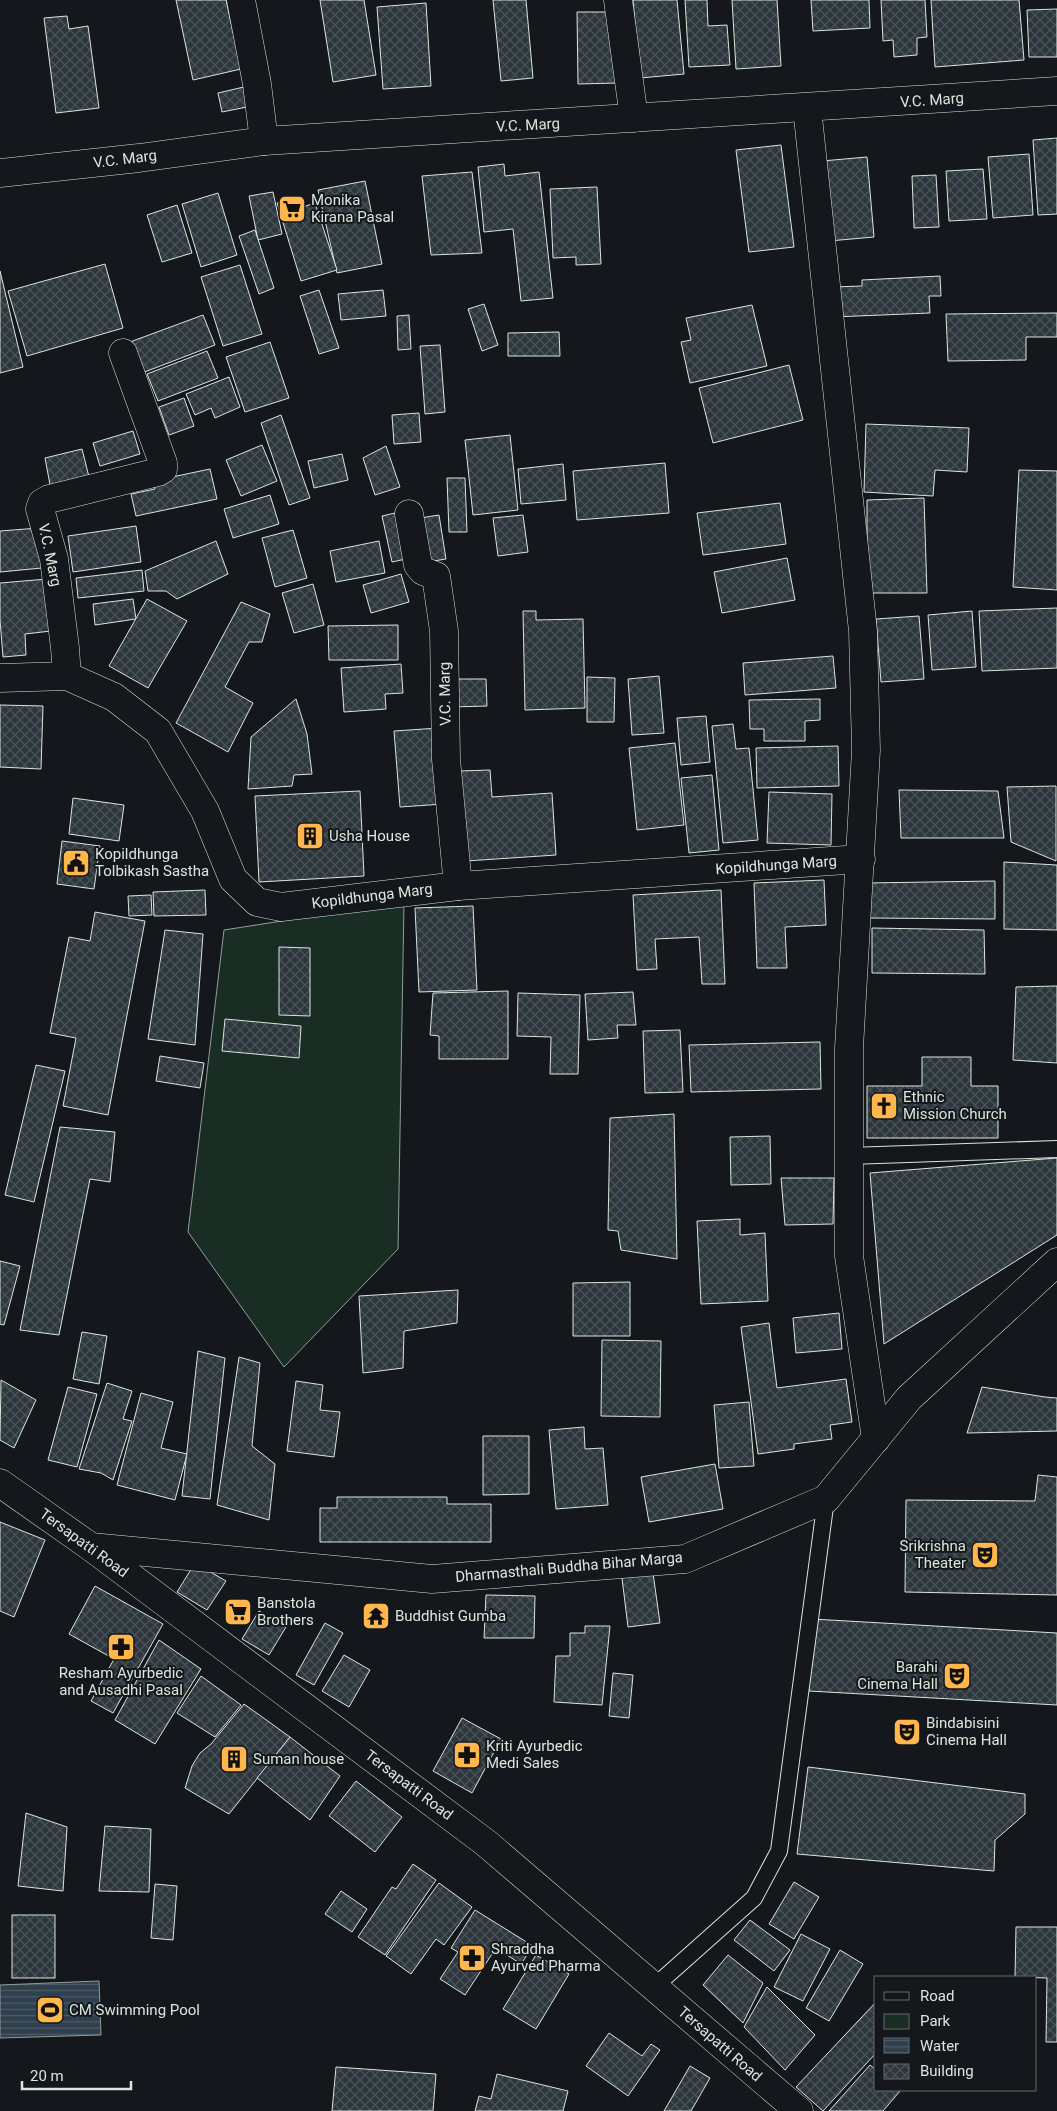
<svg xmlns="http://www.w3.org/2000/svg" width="1057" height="2111" font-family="Roboto,sans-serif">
<defs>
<pattern id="water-rules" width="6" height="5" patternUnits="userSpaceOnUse" patternTransform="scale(1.25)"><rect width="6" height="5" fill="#2f3f4d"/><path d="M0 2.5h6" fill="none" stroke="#4c5b66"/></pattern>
<pattern id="building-cross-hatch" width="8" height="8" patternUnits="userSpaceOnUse" patternTransform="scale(1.25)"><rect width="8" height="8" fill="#2c363c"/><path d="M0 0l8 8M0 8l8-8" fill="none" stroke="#4a5358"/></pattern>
</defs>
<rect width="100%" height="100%" fill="#14181c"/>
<polygon fill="#1a2d24" stroke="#939e99" points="404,902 398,1249 284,1367 188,1232 224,930"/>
<polygon fill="url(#water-rules)" stroke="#939e99" points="99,1981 101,2035 0,2038 0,1985"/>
<g fill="url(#building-cross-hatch)" stroke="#d8e6dc">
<polygon points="176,0 226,0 241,69 193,80"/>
<polygon points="320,0 364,0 376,75 333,82"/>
<polygon points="493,0 526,0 533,78 501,81"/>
<polygon points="633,0 677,0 684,74 640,78"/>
<polygon points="685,0 707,0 708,26 727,25 730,65 689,67"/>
<polygon points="732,0 777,0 781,66 736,69"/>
<polygon points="811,0 869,0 870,28 813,31"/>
<polygon points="881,0 925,0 927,37 917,38 917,55 894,57 893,40 883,41"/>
<polygon points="931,0 1019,0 1024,60 935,67"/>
<polygon points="426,3 431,86 383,89 377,7"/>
<polygon points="1057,9 1057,57 1029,57 1027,10"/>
<polygon points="577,12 616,12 617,83 578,84"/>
<polygon points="67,16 69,29 88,26 99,108 56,113 44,18"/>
<polygon points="248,86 252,106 222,112 218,93"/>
<polygon points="1057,138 1057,214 1038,215 1033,140"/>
<polygon points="781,145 794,247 749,252 736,150"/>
<polygon points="1029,154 1033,215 993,218 988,157"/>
<polygon points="867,157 874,237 829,241 822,161"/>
<polygon points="504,164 505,176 539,172 553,298 521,301 513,229 484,232 478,167"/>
<polygon points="983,169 987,219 949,221 946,171"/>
<polygon points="472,172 482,253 431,255 422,176"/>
<polygon points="936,175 939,227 914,228 912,176"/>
<polygon points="365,181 382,264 337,273 318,190"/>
<polygon points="597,187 601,264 576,265 576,257 553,258 550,189"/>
<polygon points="273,192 282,234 258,240 249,196"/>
<polygon points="218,193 237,255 201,267 182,204"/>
<polygon points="300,196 303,207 315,203 337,270 301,281 277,203"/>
<polygon points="177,205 192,253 162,262 147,215"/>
<polygon points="255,230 274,288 259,294 239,236"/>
<polygon points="105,264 123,328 27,356 8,291"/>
<polygon points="240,265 262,334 223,346 201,277"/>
<polygon points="0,271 23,367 0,373"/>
<polygon points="940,276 941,296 929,296 930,313 833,317 832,287 862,286 862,280"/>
<polygon points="319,290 339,348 319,354 300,296"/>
<polygon points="383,290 386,316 341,320 338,294"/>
<polygon points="484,304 498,345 482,351 468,309"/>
<polygon points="752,305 767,366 690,383 681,342 691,340 686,318"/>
<polygon points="1057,313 1057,337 1026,337 1026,360 948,361 946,314"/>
<polygon points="203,315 215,345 142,373 130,342"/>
<polygon points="409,315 411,349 398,350 397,316"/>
<polygon points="559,332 560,356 508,356 508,333"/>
<polygon points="270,342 289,398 245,412 226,357"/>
<polygon points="440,345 445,412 425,414 420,346"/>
<polygon points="207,351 218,378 158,401 147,374"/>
<polygon points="789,365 803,420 713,443 699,388"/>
<polygon points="229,377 240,407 215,418 211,408 195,415 186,394"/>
<polygon points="184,398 194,426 169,435 159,407"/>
<polygon points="419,413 421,442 394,444 392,415"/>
<polygon points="281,415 310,498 289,505 261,423"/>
<polygon points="866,424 969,428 967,472 935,470 933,496 864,492"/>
<polygon points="133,431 140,454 100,466 93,443"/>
<polygon points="510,435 518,510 473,515 465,440"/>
<polygon points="262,445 277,481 241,496 226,460"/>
<polygon points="386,446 400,487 375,495 363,458"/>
<polygon points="82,449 90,481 51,490 45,458"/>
<polygon points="342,454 348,480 314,488 308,461"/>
<polygon points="665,463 669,513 577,520 573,471"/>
<polygon points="563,464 566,500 521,504 518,469"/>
<polygon points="210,469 217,499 136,516 131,494 155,489 153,481"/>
<polygon points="1019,470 1057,471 1057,590 1013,587"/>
<polygon points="447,478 465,478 467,532 449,532"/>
<polygon points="270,495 279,524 233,538 224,509"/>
<polygon points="924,498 927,593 867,593 867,500"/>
<polygon points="780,503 786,544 703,555 697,513"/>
<polygon points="404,511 415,557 392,562 382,516"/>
<polygon points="439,515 446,559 421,563 414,519"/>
<polygon points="523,515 528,552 498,556 493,518"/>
<polygon points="136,526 141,562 73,572 68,536"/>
<polygon points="39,528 42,568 0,572 0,531"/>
<polygon points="293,530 307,578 275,587 262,538"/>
<polygon points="216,541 228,574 177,599 166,591 148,591 145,571"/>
<polygon points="379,541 385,573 336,582 330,551"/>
<polygon points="787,558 795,600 722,613 714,572"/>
<polygon points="142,570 144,591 78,598 76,578"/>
<polygon points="401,574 409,602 371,613 363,585"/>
<polygon points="47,579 51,631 25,634 26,655 3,657 0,620 0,583"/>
<polygon points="313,584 324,625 294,633 282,593"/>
<polygon points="133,599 136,619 95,625 93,604"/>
<polygon points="147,599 187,621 148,688 109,666"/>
<polygon points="241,602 270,614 262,642 249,642 225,687 253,703 228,752 176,723"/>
<polygon points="1057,608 1057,668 982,671 979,611"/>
<polygon points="523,611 536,611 536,620 583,619 585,708 525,710"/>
<polygon points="972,611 976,667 932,670 928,615"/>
<polygon points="919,616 924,679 881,682 876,619"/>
<polygon points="398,625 398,660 329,660 328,626"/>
<polygon points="833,656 836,688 745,695 743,663"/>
<polygon points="401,664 403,693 385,694 386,709 344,712 341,668"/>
<polygon points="659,676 664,733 632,735 628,679"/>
<polygon points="587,677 615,678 614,722 587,722"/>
<polygon points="452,679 486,679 487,706 452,707"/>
<polygon points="296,699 307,734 312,774 294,775 292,786 248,789 251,737"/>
<polygon points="820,699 820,720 805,721 805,741 764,741 764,729 750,729 749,700"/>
<polygon points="0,705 43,706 41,769 0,767"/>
<polygon points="706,716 710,762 681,765 677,718"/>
<polygon points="733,724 736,749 749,748 758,840 723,843 712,726"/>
<polygon points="439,728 444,804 400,807 394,731"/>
<polygon points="675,743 684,825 637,830 629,748"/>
<polygon points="838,746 839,786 757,788 756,748"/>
<polygon points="490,770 492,797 552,793 556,855 466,861 460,771"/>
<polygon points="712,775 719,850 689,853 681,778"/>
<polygon points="1056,786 1056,861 1011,842 1007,787"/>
<polygon points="899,790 998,791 1004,838 901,838"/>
<polygon points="360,791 364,876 259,882 255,796"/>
<polygon points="769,792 832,794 831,845 767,843"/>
<polygon points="73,798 124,805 119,841 69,834"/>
<polygon points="62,841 100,846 94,889 57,884"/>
<polygon points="1004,862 1057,865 1057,930 1004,929"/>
<polygon points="824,880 826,925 785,927 787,968 757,968 754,883"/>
<polygon points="995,881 995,919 869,918 866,883"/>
<polygon points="205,890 206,915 154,916 153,892"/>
<polygon points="721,890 725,984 702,984 699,937 655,939 657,969 637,970 633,895"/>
<polygon points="151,895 152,915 129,916 128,896"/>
<polygon points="473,906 477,990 419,992 415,908"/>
<polygon points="95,912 145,921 108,1115 63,1106 76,1038 50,1033 69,937 90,941"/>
<polygon points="872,928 984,930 985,974 872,973"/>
<polygon points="165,930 203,934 195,1045 148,1039"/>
<polygon points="279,947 310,948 310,1016 279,1015"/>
<polygon points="1057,986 1057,1063 1013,1060 1016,987"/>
<polygon points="508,991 508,1059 439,1059 439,1036 430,1035 433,993"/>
<polygon points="633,992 636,1025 617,1025 618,1038 588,1040 585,994"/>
<polygon points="518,993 580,995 578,1074 550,1074 551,1037 517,1036"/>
<polygon points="225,1019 301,1026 299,1058 222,1051"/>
<polygon points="680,1030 683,1092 645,1093 643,1031"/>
<polygon points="820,1042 821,1089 691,1092 689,1045"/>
<polygon points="160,1056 204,1063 200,1088 156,1081"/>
<polygon points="922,1057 971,1057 971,1086 998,1086 998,1138 867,1138 867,1086 922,1086"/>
<polygon points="36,1065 65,1071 34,1202 5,1195"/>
<polygon points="674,1114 677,1259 621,1250 618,1231 608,1230 610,1118"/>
<polygon points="60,1127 115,1132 110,1182 90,1179 59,1335 20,1330"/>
<polygon points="770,1136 771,1184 731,1185 730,1137"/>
<polygon points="1057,1158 1057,1235 884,1344 870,1173"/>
<polygon points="781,1178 834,1178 833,1224 785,1225"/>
<polygon points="740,1219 740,1235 765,1233 768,1301 701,1304 697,1221"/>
<polygon points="0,1261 20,1266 4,1325 0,1324"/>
<polygon points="630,1282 630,1336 573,1336 573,1283"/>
<polygon points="458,1290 457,1323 404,1331 403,1368 363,1373 359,1296"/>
<polygon points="839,1313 842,1349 796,1353 793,1318"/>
<polygon points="769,1323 777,1388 846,1379 852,1422 830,1425 832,1439 794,1444 794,1449 758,1454 741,1327"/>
<polygon points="82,1332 107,1336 99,1384 73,1379"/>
<polygon points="602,1340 661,1341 660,1417 601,1416"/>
<polygon points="198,1351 225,1358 210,1499 182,1496"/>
<polygon points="239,1357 260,1363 252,1446 275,1464 269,1520 217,1505"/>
<polygon points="1,1380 36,1400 14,1448 0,1440"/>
<polygon points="296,1381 323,1385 320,1410 340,1412 334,1457 287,1451"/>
<polygon points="107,1383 132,1391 123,1419 132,1421 113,1480 101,1473 79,1469"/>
<polygon points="68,1387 97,1394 77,1467 48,1460"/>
<polygon points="982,1387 1045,1397 1057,1398 1057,1431 967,1433"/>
<polygon points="141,1393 173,1402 161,1448 187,1454 175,1500 117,1485"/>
<polygon points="749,1402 754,1466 719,1468 714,1405"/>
<polygon points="584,1427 585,1449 603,1448 608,1505 556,1509 549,1430"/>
<polygon points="483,1436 529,1436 529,1494 483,1495"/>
<polygon points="715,1464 723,1509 649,1522 641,1477"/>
<polygon points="1038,1475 1057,1477 1057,1595 905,1592 906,1500 1035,1501"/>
<polygon points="337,1497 447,1497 447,1504 491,1504 491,1542 320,1542 320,1508 337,1508"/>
<polygon points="0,1522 45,1540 14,1617 0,1611"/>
<polygon points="195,1563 226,1581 207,1610 177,1592"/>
<polygon points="652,1566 660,1623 628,1627 621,1570"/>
<polygon points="95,1586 163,1624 113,1713 91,1701 114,1659 69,1634"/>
<polygon points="486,1595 535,1596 534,1638 484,1638"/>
<polygon points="259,1611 286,1627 269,1655 242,1639"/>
<polygon points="812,1619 1057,1633 1057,1705 809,1691"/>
<polygon points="325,1623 343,1633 314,1685 296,1675"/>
<polygon points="585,1626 610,1626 602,1705 554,1702 556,1656 570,1656 570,1633 585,1633"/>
<polygon points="159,1640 201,1669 155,1744 115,1720"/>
<polygon points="344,1655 370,1670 349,1707 322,1691"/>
<polygon points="613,1673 633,1675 629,1718 609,1716"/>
<polygon points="201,1676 241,1705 215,1737 177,1713"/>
<polygon points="244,1704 290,1737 229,1814 185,1788 192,1766 200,1753 211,1744"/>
<polygon points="462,1718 501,1739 472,1793 433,1771"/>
<polygon points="290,1737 340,1776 310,1820 257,1778"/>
<polygon points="808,1767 1025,1794 1025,1814 995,1840 994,1871 797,1854"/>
<polygon points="356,1781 402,1817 375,1852 329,1816"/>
<polygon points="26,1813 67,1827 63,1891 18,1886"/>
<polygon points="105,1826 151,1829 149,1892 99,1891"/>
<polygon points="413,1864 436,1880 385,1955 358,1937 392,1887 396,1889"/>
<polygon points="794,1882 819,1897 794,1939 769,1924"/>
<polygon points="439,1883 472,1907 444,1945 436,1939 411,1974 386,1956"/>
<polygon points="155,1884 177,1886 173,1940 151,1938"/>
<polygon points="341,1891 367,1909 352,1932 325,1914"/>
<polygon points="475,1910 533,1946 521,1964 496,1948 465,1995 440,1979 458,1952 451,1948"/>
<rect x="12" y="1915" width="43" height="63"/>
<polygon points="750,1920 790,1950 774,1971 734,1940"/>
<polygon points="1016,1927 1057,1927 1057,2042 1046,2042 1047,1978 1015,1977"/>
<polygon points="801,1934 830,1949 803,2001 774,1987"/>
<polygon points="840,1950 863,1964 829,2021 806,2008"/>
<polygon points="536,1955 569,1974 536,2029 503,2009"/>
<polygon points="728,1955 763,1983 743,2023 703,1985"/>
<polygon points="767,1987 815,2035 785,2070 744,2027"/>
<polygon points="876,2002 876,2053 823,2111 796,2087"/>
<polygon points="609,2033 642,2056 651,2044 660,2050 628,2096 586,2066"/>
<polygon points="870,2065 876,2070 876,2090 898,2090 900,2091 883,2111 829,2111"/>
<polygon points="690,2066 710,2078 691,2111 664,2111"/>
<polygon points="336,2067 436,2074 433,2111 332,2111"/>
<polygon points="497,2074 568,2091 563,2111 475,2111 479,2096 491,2099"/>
</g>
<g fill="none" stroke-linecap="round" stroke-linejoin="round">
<g stroke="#d8e6dc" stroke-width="18">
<g id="service">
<polyline points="849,1156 1057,1149"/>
<polyline points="654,1987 754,1898 779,1851 826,1499"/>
</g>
</g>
<g stroke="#d8e6dc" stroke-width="29">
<g id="minor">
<polyline points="241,0 257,84 264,141"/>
<polyline points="618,0 634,118"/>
<polyline points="807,108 863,631 866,750 849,1048 849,1256 876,1439"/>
<polyline points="0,173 139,158 264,141 1057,91"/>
<polyline points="409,514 418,565 423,571 436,576 444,631 446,759 458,886"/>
<polyline points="67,676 65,648 54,559 40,509 42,503 49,499 158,472 163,469 163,463 123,353"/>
<polyline points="0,678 67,676 114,697 158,731 205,811 233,879 257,902 281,907 458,886 861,859"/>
</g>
</g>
<g stroke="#d8e6dc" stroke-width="29">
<g id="secondary">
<polyline points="0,1483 91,1547 486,1843 799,2111"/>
<polyline points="91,1547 432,1579 685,1559 826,1499 909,1398 1057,1262"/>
</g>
</g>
<use href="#service" stroke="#14181c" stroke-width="16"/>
<use href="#minor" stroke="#14181c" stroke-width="28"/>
<use href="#secondary" stroke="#14181c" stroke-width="28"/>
</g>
<defs>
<g id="supermarket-square" transform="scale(1.4375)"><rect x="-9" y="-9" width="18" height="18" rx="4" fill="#ffb74d" stroke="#14181c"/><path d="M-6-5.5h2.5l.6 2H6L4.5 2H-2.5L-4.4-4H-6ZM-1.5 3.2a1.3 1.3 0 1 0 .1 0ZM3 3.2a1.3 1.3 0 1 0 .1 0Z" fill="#111"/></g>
<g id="building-square" transform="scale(1.4375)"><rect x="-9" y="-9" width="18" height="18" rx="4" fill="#ffb74d" stroke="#14181c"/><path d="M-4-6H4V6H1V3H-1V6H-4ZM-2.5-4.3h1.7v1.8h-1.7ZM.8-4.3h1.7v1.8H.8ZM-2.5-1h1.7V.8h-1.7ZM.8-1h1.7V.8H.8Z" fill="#111"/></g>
<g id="civic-square" transform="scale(1.4375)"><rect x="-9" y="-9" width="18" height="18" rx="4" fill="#ffb74d" stroke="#14181c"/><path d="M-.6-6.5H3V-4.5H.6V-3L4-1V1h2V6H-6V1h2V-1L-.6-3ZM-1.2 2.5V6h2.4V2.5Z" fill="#111"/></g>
<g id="church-square" transform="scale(1.4375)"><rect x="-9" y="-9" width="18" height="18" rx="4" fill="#ffb74d" stroke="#14181c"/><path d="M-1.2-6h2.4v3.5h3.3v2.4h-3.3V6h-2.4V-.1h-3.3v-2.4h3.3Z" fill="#111"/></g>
<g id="theatre-square" transform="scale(1.4375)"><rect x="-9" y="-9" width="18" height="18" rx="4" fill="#ffb74d" stroke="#14181c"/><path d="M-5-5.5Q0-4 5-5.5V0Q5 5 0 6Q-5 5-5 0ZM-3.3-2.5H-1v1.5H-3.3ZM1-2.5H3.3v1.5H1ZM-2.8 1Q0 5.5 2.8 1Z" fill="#111"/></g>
<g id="temple-square" transform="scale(1.4375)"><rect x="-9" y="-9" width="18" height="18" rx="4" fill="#ffb74d" stroke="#14181c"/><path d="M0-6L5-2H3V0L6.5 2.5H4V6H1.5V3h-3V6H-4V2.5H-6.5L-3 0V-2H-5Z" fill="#111"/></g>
<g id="pharmacy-square" transform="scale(1.4375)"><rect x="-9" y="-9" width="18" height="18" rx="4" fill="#ffb74d" stroke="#14181c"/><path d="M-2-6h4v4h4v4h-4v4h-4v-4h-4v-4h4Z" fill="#111"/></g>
<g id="stadium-square" transform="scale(1.4375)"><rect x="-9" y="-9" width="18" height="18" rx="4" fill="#ffb74d" stroke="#14181c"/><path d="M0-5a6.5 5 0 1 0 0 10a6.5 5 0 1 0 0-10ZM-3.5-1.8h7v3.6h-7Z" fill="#111"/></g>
</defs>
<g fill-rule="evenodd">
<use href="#supermarket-square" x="292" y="209"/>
<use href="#building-square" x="310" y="836"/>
<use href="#civic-square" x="76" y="863"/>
<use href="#church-square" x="884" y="1106"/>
<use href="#theatre-square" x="985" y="1555"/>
<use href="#supermarket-square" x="238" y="1612"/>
<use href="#temple-square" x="376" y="1616"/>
<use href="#pharmacy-square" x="121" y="1647"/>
<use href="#theatre-square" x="957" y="1676"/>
<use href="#theatre-square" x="907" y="1732"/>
<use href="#pharmacy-square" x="467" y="1755"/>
<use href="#building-square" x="234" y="1759"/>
<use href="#pharmacy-square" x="472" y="1958"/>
<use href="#stadium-square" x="50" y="2010"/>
</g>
<g text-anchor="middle" stroke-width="4" stroke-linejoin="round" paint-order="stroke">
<g font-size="15" fill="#d8e6dc" stroke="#14181c">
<text transform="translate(932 100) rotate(-4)" y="5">V.C. Marg</text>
<text transform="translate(528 125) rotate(-3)" y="5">V.C. Marg</text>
<text transform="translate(125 159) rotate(-7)" y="5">V.C. Marg</text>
<text transform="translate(50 555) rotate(78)" y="5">V.C. Marg</text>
<text transform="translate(445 694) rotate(-91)" y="5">V.C. Marg</text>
<text transform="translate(776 865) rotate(-4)" y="5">Kopildhunga Marg</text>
<text transform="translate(372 896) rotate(-7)" y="5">Kopildhunga Marg</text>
<text transform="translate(84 1543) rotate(36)" y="5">Tersapatti Road</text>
<text transform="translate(569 1567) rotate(-5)" y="5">Dharmasthali Buddha Bihar Marga</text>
<text transform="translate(409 1785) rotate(37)" y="5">Tersapatti Road</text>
<text transform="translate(720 2044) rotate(41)" y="5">Tersapatti Road</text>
</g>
<g font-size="15" fill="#d8e6dc" stroke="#14181c" text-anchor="start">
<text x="311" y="205">Monika<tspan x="311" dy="17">Kirana Pasal</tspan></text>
<text x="329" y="841">Usha House</text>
<text x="95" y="859">Kopildhunga<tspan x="95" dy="17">Tolbikash Sastha</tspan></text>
<text x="903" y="1102">Ethnic<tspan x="903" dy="17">Mission Church</tspan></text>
<text x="966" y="1551" text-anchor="end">Srikrishna<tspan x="966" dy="17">Theater</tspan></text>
<text x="257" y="1608">Banstola<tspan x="257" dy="17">Brothers</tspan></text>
<text x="395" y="1621">Buddhist Gumba</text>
<text x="938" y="1672" text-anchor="end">Barahi<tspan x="938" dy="17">Cinema Hall</tspan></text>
<text x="121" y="1678" text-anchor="middle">Resham Ayurbedic<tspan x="121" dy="17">and Ausadhi Pasal</tspan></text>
<text x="926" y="1728">Bindabisini<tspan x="926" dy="17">Cinema Hall</tspan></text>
<text x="486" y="1751">Kriti Ayurbedic<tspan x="486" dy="17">Medi Sales</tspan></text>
<text x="253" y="1764">Suman house</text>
<text x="491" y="1954">Shraddha<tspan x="491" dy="17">Ayurved Pharma</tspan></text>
<text x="69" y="2015">CM Swimming Pool</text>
</g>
</g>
<rect x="874" y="1976" width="162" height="115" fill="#14181c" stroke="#626a69"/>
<rect x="884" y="1992" width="25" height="8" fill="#14181c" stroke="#626a69"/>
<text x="920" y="2001" font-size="15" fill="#d8e6dc">Road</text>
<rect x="884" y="2014" width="25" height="15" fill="#1a2d24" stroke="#626a69"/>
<text x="920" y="2026" font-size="15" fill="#d8e6dc">Park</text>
<rect x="884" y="2038" width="25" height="15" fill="url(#water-rules)" stroke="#626a69"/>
<text x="920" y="2051" font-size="15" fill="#d8e6dc">Water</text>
<rect x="884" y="2064" width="25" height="15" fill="url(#building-cross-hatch)" stroke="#626a69"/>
<text x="920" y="2076" font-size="15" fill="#d8e6dc">Building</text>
<path d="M22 2081v8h109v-8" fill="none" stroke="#d8e6dc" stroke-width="2.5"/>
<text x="30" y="2081" font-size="15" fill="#d8e6dc" stroke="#14181c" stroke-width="4" paint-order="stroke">20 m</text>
</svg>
